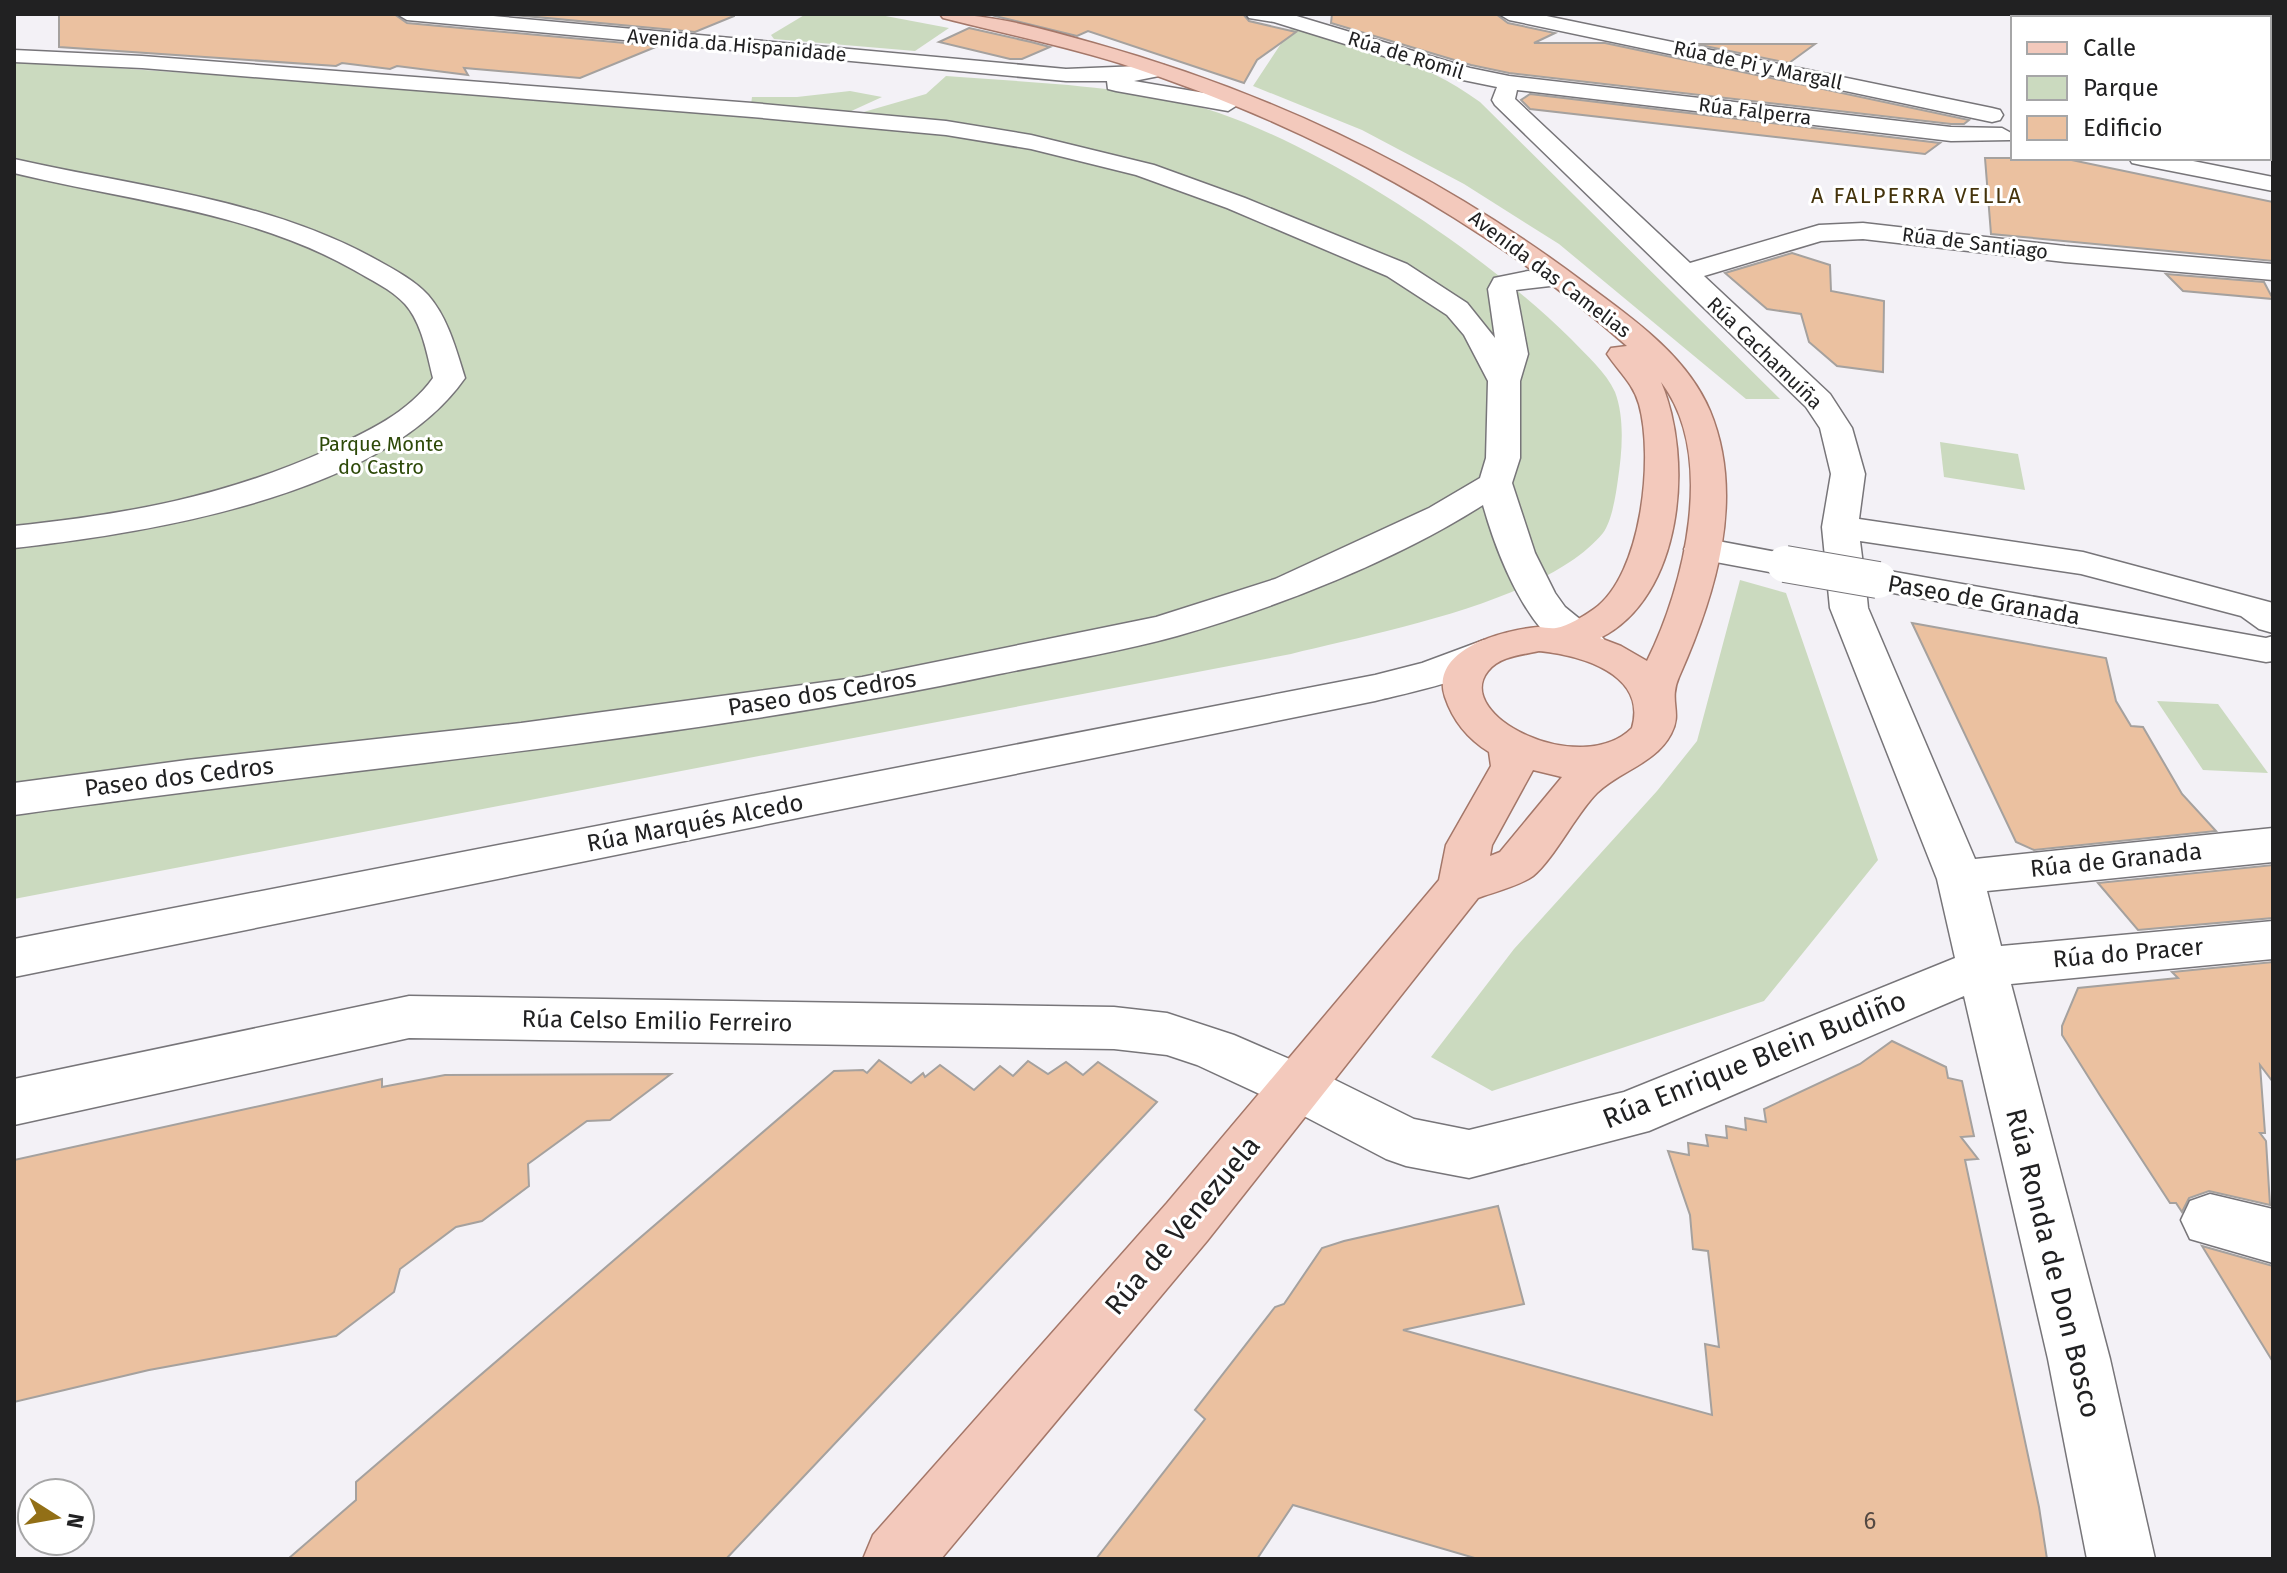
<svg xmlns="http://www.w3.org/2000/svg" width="2287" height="1573" font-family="'Fira Sans',sans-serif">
<rect width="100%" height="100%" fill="#f3f1f6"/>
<g fill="#cbdabf">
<polygon points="806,14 875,14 949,28 915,51 774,39 771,35"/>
<path d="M 1292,27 C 1362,48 1420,58 1480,102 L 1780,399 L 1746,399 L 1559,244 L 1464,184 L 1362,130 L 1253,86 Z"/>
<path d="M 14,61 L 376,86 L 822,124 L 926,94 L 946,76 C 1032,83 1138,85 1219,113 C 1334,153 1485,254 1571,339 C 1586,355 1606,372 1615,392 C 1625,418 1622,453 1618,479 C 1616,494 1612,521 1603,533 C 1546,602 1376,633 1291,654 L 14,899 Z"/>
<polygon points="850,91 882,97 847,113 751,105 752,97 797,97"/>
<polygon points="1940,442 2018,454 2025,490 1944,477"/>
<polygon points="1740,580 1786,593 1878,860 1764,1001 1492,1091 1431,1057 1514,949 1657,791 1697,741"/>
<polygon points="2157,701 2218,704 2268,773 2203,770"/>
</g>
<g fill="#ebc1a0" stroke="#a5a19e" stroke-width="2">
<polygon points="59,14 394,14 407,23 658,46 580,78 464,68 468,75 397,66 390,69 342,63 336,66 59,47"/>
<polygon points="504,14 734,14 734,16 695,32"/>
<polygon points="999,14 1243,14 1249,21 1296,32 1257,60 1244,83 1088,31 1077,36 995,16"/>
<polygon points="1332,14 1496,14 1508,23 1555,33 1534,43 1605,43 1969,120 1964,124 1951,124 1509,73 1471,65 1331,23"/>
<polygon points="969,28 1031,42 1050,47 1022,59 1010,59 939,42"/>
<polygon points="1695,44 1815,44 1789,63"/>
<polygon points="1530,94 1940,143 1925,154 1530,109 1521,100"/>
<polygon points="1985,158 2062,158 2273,202 2273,261 1991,234"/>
<polygon points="1792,253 1830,265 1831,291 1884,301 1883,372 1837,366 1809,342 1801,314 1767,309 1725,273"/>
<polygon points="2166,274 2264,282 2273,299 2183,291"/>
<polygon points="1912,623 2106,658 2116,701 2131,726 2143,727 2182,794 2216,831 2034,850 2016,842"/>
<polygon points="2273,865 2273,918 2138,930 2098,883"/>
<polygon points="2273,962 2273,1082 2260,1065 2265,1133 2260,1133 2266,1141 2270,1205 2209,1191 2189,1198 2182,1212 2176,1203 2170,1203 2101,1097 2062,1035 2062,1026 2078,988 2178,978 2172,972"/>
<polygon points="1892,1041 1946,1067 1948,1078 1962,1081 1974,1136 1961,1137 1978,1159 1965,1160 2039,1507 2047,1559 1478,1559 1293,1505 1257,1559 1096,1559 1205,1419 1195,1410 1275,1307 1284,1304 1322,1248 1344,1241 1498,1206 1524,1304 1403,1330 1712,1415 1705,1344 1719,1347 1708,1251 1693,1249 1690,1215 1668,1151 1689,1155 1688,1143 1708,1146 1706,1135 1727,1138 1726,1126 1746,1130 1745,1118 1766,1122 1764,1109 1860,1064"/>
<polygon points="879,1060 911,1083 923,1073 925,1077 940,1065 974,1090 1000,1066 1013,1076 1028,1061 1048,1074 1066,1062 1083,1075 1098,1062 1157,1102 726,1559 288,1559 356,1500 356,1482 834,1071 863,1070 867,1073"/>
<polygon points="671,1074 610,1120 587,1121 528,1164 529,1186 482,1221 456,1227 400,1269 394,1292 336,1336 149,1370 14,1402 14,1160 382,1079 382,1087 445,1075"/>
<polygon points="2202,1246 2273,1266 2273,1362"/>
</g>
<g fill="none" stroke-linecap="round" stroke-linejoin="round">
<g stroke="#777579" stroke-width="3">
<g id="minor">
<polygon points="397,14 471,14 1066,69 1164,65 1167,70 1164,75 1134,81 1228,97 1239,104 1228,111 1116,91 1108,89 1107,81 1066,81 407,20"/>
<polygon points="1246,14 1290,14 1470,68 1509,76 1951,127 2002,128 2013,134 2010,140 1951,141 1517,90 1515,99 1690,263 1819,225 1863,223 2065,246 2273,264 2273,280 2065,262 1863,239 1821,241 1704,276 1830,394 1852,428 1865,474 1859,519 2083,552 2273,603 2273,633 2259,629 2241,616 2081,574 1860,541 1864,573 1878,569 2266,638 2273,636 2273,661 2266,662 1866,588 1868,608 1975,859 2273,828 2273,862 1987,891 2001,946 2273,921 2273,959 2011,984 2110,1359 2155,1559 2087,1559 2048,1359 1964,996 1649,1131 1469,1178 1406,1166 1386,1159 1279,1103 1197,1065 1167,1055 1114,1049 409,1038 14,1125 14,1079 409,996 1114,1007 1167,1013 1234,1035 1317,1071 1414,1119 1469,1130 1624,1092 1955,958 1937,879 1830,608 1822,527 1831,474 1820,428 1806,407 1495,105 1492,100 1497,87 1458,79 1274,22 1249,18"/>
<polygon points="1499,14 1537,14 1992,108 2000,110 2003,115 2000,120 1992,122 1509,20"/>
<polygon points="2254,14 2273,14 2273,21 2257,18"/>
<path d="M 14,50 L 142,56 L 752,103 L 946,121 L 1031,135 L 1154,165 L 1245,198 L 1407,264 L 1467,303 L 1495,338 L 1488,289 L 1494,278 L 1528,271 L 1550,274 L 1554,280 L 1550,286 L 1516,290 L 1528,354 L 1520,381 L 1520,458 L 1512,483 L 1535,553 L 1555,593 L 1565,607 L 1603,638 L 1609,647 L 1603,656 C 1539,672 1496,552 1483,505 C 1395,561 1278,607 1177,636 C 1119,652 1058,662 999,674 C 674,743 342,768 14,815 L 14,783 L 187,760 L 521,723 L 862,677 L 1156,617 L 1275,579 L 1429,508 L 1480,478 L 1486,458 L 1488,381 L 1464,335 L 1447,315 L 1387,276 L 1227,208 L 1136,175 L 1031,149 L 946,135 L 752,117 L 142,68 L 14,62 Z"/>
<rect x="2269" y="131" width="4" height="14"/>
<polygon points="2129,158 2178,158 2273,177 2273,191 2141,165 2132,163"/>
<path d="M 14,159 C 137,187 265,198 377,260 C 395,270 414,280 428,295 C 448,318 456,349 465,378 C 383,496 148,533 14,548 L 14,526 C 128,514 223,497 328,450 C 367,432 408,413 433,378 C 427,354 422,323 405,304 C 391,289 371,280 354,270 C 250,211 129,201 14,173 Z"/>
<polygon points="1702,538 1798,556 1803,564 1798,572 1785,575 1689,557 1684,549 1689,541"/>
<path d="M 1484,640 L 1498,643 L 1504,652 C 1487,678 1406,693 1375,701 L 14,977 L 14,939 L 1375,675 L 1422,663 Z"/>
<polygon points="2210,1194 2273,1209 2273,1263 2190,1239 2181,1220 2190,1201"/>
</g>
</g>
<g stroke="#a47769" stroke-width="3">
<path id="major" d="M 940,14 C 993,14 1043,29 1093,43 C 1272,93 1438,172 1586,284 C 1632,318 1687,356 1710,411 C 1746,498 1715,596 1679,677 C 1668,702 1683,712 1671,734 C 1655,764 1621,770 1597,793 C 1576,814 1554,859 1533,876 C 1519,886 1494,892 1478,898 L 1207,1241 L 941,1559 L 863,1559 L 873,1535 L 1167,1203 L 1439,880 L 1446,845 L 1491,766 L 1489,752 C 1468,739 1453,721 1445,697 C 1429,649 1504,630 1538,627 C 1544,627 1550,629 1556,628 C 1568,626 1584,616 1594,609 C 1642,575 1654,457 1639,404 C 1633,383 1619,372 1607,354 L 1611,348 L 1627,346 C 1479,216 1306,124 1119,63 C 1061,45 1002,33 943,18 ZM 1661,382 C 1717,455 1684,587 1647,661 L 1621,646 L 1600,638 C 1683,597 1694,459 1661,382 ZM 1539,651 C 1579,655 1648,673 1632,728 C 1581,779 1452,716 1488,671 C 1500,656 1522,655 1539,651 ZM 1533,770 L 1562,777 L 1500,852 L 1490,856 L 1492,845 Z"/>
</g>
<use href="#minor" fill="#fff" fill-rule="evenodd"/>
<use href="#major" fill="#f3c9bc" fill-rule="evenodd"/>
<g stroke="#777579" stroke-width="38" stroke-linecap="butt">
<polyline id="minor-bridge" points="1785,564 1878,580"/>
</g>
<use href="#minor-bridge" stroke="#fff" stroke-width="36"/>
</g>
<g text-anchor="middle" stroke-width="6" stroke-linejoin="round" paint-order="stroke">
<g font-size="20" fill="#212122" stroke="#fff">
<text transform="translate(737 45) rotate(5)" y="7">Avenida da Hispanidade</text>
<text transform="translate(1406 55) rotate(17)" y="7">Rúa de Romil</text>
<text transform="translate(1758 65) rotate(12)" y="7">Rúa de Pi y Margall</text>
<text transform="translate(1755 111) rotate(7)" y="7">Rúa Falperra</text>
<text transform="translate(1975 243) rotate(7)" y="7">Rúa de Santiago</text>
<text transform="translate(1550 274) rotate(37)" y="7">Avenida das Camelias</text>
<text transform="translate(1765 353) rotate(44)" y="7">Rúa Cachamuíña</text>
</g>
<g font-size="20" fill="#2d4908" stroke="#fff">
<text x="381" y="451">Parque Monte<tspan x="381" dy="23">do Castro</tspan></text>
</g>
<g font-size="22" letter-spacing="2" fill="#45340c" stroke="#fff">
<text x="1917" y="203">A FALPERRA VELLA</text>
</g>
<g font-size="24" fill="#212122" stroke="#fff">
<text transform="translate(1984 600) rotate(10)" y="8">Paseo de Granada</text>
<text transform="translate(822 693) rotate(-9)" y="8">Paseo dos Cedros</text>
<text transform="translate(179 777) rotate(-7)" y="8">Paseo dos Cedros</text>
<text transform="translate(695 823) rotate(-11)" y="8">Rúa Marqués Alcedo</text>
<text transform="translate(2116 860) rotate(-6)" y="8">Rúa de Granada</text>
<text transform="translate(2128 953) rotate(-5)" y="8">Rúa do Pracer</text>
<text transform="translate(657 1021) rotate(1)" y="8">Rúa Celso Emilio Ferreiro</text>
</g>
<g font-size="24" fill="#544942">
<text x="1870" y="1529">6</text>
</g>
<g font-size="28" fill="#212122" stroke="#fff">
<text transform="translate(1754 1059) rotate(-22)" y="10">Rúa Enrique Blein Budiño</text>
<text transform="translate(1182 1225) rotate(-50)" y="10">Rúa de Venezuela</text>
<text transform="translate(2054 1263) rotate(76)" y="10">Rúa Ronda de Don Bosco</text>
</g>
</g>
<rect width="2287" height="1573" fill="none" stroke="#212122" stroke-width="32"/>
<rect x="2011" y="16" width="260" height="144" fill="#ffffff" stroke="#a6a6a7" stroke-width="2"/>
<rect x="2027" y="42" width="40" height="12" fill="#f3c9bc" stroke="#a6a6a7" stroke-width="2"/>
<text x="2083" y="56" font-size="24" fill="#212122">Calle</text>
<rect x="2027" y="76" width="40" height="24" fill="#cbdabf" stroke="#a6a6a7" stroke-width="2"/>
<text x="2083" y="96" font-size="24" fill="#212122">Parque</text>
<rect x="2027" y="116" width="40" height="24" fill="#ebc1a0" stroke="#a6a6a7" stroke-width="2"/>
<text x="2083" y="136" font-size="24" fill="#212122">Edificio</text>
<g transform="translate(56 1517) rotate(101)"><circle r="38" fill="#ffffff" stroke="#a6a6a7" stroke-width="2"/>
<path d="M0-6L14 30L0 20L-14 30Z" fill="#926f16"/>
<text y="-12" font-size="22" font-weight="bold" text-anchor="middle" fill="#212122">N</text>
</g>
</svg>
